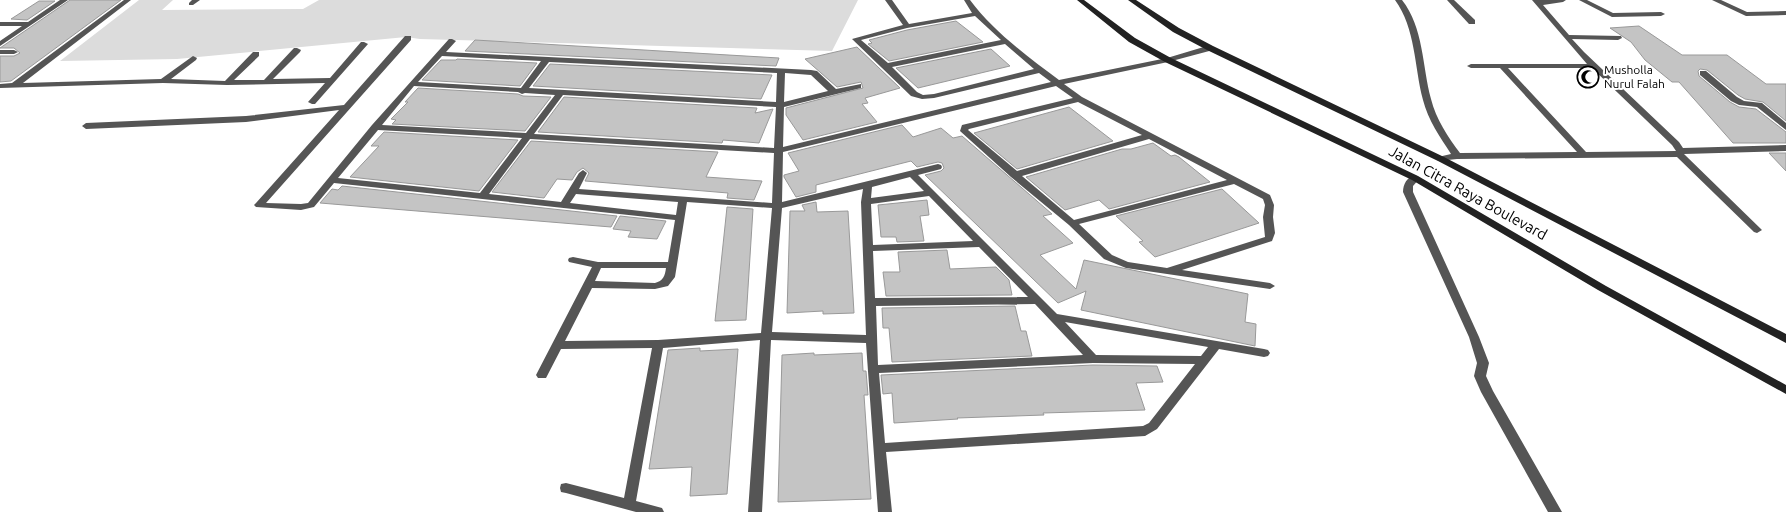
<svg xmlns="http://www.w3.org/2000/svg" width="1786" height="512" font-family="Ubuntu,sans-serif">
<rect width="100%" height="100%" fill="#fff"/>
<polygon fill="#dcdcdc" points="139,0 173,0 162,10 303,9 319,0 858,0 832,51 420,39 406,37 177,59 60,61"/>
<g fill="#c4c4c4" stroke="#999">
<polygon points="70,0 121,0 11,81 0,82 0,56 14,56 20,53 14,48 0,48"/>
<polygon points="39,1 55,1 27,20 11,19"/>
<polygon points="956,21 983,42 889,61 868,44 872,43 869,40 907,30"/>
<polygon points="1639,26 1682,55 1727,55 1766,84 1786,84 1786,121 1763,102 1745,99 1738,95 1707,70 1700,69 1698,71 1699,76 1730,102 1739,107 1756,109 1786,132 1786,143 1733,143 1679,82 1672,82 1645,60 1631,42 1610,28"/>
<polygon points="475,40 593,47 779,58 776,66 465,51"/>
<polygon points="857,47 900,88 865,98 868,103 862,104 877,122 803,140 786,115 786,108 863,88 861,82 837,87 805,59"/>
<polygon points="991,49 1010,66 918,88 896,68"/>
<polygon points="457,59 537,63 520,86 422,80 441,60 456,60"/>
<polygon points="550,64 772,75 761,99 533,86"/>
<polygon points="418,88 518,94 523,96 551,97 525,131 392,124 396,120 391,119 408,102 405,102"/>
<polygon points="564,97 757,108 755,113 773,109 759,143 723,140 722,143 538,132"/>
<polygon points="1069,107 1113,141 1017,169 974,133"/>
<polygon points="902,125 913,137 941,128 953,138 962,136 1052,214 1043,216 1073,243 1040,255 1076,289 1084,260 1248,294 1245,322 1256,324 1255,346 1081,310 1086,291 1058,303 925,175 941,171 944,168 942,163 938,162 917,167 911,161 816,185 816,192 796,197 784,177 784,175 799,171 788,153"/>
<polygon points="384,132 518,140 479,191 350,177 379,146 371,146"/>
<polygon points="531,141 718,152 706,177 762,181 754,200 727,198 728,193 585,181 589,173 583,168 577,172 572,180 557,179 544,198 492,192"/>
<polygon points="1153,143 1171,156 1175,155 1179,157 1210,182 1109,209 1099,200 1065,210 1026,177 1122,149 1131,149"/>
<polygon points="1769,153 1786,153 1786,171"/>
<polygon points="342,186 617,216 611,227 320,203 332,189 338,190"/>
<polygon points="1222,189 1259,223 1155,257 1139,242 1143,241 1116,216"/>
<polygon points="927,200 929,215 920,216 924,241 897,242 896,237 881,237 878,205"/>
<polygon points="816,202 817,212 848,211 854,313 823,314 823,311 787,313 790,211 805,211 802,205"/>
<polygon points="727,207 753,209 746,320 715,321"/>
<polygon points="620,216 666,221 657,239 628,237 631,231 613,229"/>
<polygon points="947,250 950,269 996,267 1009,280 1012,295 886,296 883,272 900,272 898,252"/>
<polygon points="1015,306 1021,331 1026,331 1032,356 892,362 889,328 883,328 882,308"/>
<polygon points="700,348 700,351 738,349 727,494 690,496 692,467 649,469 668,350"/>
<polygon points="814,353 814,355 862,353 863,371 866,371 868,395 864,395 871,499 778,502 782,355"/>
<polygon points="1093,365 1157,366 1163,382 1136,383 1145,410 1043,413 1044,415 957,418 958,419 894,423 892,393 883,394 881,375"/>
</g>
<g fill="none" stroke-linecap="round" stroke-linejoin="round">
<g fill="#555" fill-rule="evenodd">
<polygon points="60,0 68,0 0,46 0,41 22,26 0,26 0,22 28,22"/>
<polygon points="124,0 131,0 23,83 161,79 193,56 197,58 196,60 171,79 225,81 253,52 259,52 259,56 234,80 264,80 294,48 297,48 301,50 300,52 273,79 330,78 361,42 364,42 368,44 315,104 312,104 308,102 325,83 227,85 163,83 0,88 0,84 12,83"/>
<polygon points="192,0 200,0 193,5 189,5 189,3"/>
<path d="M 885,0 L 892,0 L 909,24 L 972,13 L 964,0 L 970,0 C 993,31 1028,57 1059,80 L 1167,58 L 1207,46 L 1213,46 L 1213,50 L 1168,62 L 1064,84 L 1082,97 L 1270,195 L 1274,205 L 1273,217 L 1275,233 L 1272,241 L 1182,270 L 1270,283 L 1275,286 L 1270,289 L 1126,268 L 1104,259 L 1069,225 L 1011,177 L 960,131 L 962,125 L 1073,98 L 1056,86 L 783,152 L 782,202 L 938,164 L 941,165 L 942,167 L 941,169 L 918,175 L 1057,314 L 1264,349 L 1268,350 L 1270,353 L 1268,356 L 1264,357 L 1219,349 L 1157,429 L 1145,436 L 886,452 L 892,512 L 878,512 L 866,343 L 771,340 L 762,512 L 748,512 L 760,340 L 663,348 L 636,501 L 662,508 L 664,512 L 636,512 L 566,493 L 561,492 L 560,488 L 561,484 L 566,483 L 624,498 L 652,348 L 561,349 L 546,378 L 538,378 L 536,375 L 592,267 L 569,262 L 568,260 L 569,258 L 573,257 L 598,262 L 668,262 L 675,220 L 334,183 L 314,207 L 301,210 L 256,207 L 254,205 L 256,203 L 339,110 L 246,122 L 86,129 L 82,126 L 86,123 L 246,116 L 344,105 L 405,36 L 411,36 L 411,40 L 266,203 L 301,204 L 308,203 L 372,125 L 449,39 L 452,39 L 456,41 L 446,52 L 811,70 L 817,71 L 836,89 L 861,84 L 861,88 L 784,107 L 783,147 L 1051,82 L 1039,73 L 934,98 L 922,99 L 911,96 L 852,39 L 903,25 ZM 975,16 L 1001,40 L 888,63 L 861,40 L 907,28 ZM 1005,44 L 1034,69 L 934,94 L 923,95 L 917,92 L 892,67 ZM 442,56 L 541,61 L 521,88 L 418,82 ZM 549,62 L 777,73 L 776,102 L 529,88 ZM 785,73 L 811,75 L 828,91 L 784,102 ZM 414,86 L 518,92 L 522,94 L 525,93 L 555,95 L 526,133 L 382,125 ZM 563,95 L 776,107 L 774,148 L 534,134 ZM 1078,102 L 1142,135 L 1017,171 L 968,130 L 969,129 ZM 378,130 L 522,138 L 480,193 L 338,178 ZM 530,139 L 774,153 L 772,203 L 579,189 L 587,173 L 583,170 L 579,173 L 561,202 L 489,194 ZM 1149,139 L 1227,180 L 1074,220 L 1022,176 ZM 910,177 L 924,191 L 871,198 L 872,187 ZM 1234,184 L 1263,199 L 1265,205 L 1263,217 L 1265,237 L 1167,268 L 1128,262 L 1112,255 L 1079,224 ZM 863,189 L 861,202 L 866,335 L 772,332 L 782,208 ZM 576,194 L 678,202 L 676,215 L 570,203 ZM 929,196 L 973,241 L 873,245 L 871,204 ZM 687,202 L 772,208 L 761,333 L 658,340 L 565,341 L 592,288 L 655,289 L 668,286 L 675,277 ZM 979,247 L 1028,297 L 875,298 L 873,251 ZM 601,268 L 666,268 C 665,276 663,281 655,283 L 595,281 ZM 1035,304 L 1083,355 L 878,365 L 876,306 ZM 1065,322 L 1208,347 L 1201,356 L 1096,355 ZM 1093,363 L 1195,364 L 1149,423 L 1143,426 L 885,443 L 879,373 Z"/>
<path d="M 1395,0 L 1402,0 C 1424,28 1422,66 1431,99 C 1436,119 1448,137 1460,153 L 1577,152 L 1500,68 L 1471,68 L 1467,66 L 1471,64 L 1587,64 L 1532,0 L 1566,0 L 1563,2 L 1543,5 L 1569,35 L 1621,36 L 1622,38 L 1618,40 L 1572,39 L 1584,52 L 1679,142 L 1683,148 L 1786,145 L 1786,151 L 1684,154 L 1762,230 L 1757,233 L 1754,232 L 1677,157 L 1457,159 L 1438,161 L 1437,159 L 1438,157 L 1451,154 C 1440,137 1428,120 1423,100 C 1414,66 1416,29 1395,0 ZM 1508,68 L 1592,68 L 1672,145 L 1676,151 L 1586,152 Z"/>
<polygon points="1447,0 1454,0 1475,20 1475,24 1469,24"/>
<polygon points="1579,0 1587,0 1613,13 1661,12 1665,14 1661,16 1612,17"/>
<polygon points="1712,0 1721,0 1747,12 1786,11 1786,15 1746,16"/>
<polygon points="0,50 14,50 18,52 14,54 0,54"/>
<polygon points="1700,71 1706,71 1737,97 1744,101 1762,103 1786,123 1786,130 1757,107 1739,105 1731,101 1700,75"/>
<path d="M 1415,175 L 1420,178 L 1413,186 L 1413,192 L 1479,337 L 1489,363 L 1486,376 L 1493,391 L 1562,512 L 1548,512 L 1481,392 L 1474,376 L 1477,363 L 1469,337 L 1403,192 C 1403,184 1407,177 1415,175 Z"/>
</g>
<g fill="#222" fill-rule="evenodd">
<polygon points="1077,0 1084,0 1135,38 1171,58 1418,176 1606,286 1786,385 1786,394 1598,290 1412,180 1165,62 1129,42"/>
<polygon points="1128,0 1136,0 1179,28 1213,46 1444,157 1786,334 1786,343 1438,161 1207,50 1173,32"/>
</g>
</g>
<defs>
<g id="mosque-ring" transform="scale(1.125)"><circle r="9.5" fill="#fff" stroke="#000" stroke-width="1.5"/><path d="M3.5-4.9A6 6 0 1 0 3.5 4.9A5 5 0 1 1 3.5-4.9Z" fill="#000"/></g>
</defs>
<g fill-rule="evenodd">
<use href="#mosque-ring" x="1588" y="77"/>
</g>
<g text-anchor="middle" stroke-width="4" stroke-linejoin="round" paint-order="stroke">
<g font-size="12" fill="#000" stroke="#fff" text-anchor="start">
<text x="1604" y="74">Musholla<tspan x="1604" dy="14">Nurul Falah</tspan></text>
</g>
<g font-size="15" fill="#000" stroke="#fff">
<text transform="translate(1468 193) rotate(29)" y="5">Jalan Citra Raya Boulevard</text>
</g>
</g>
</svg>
